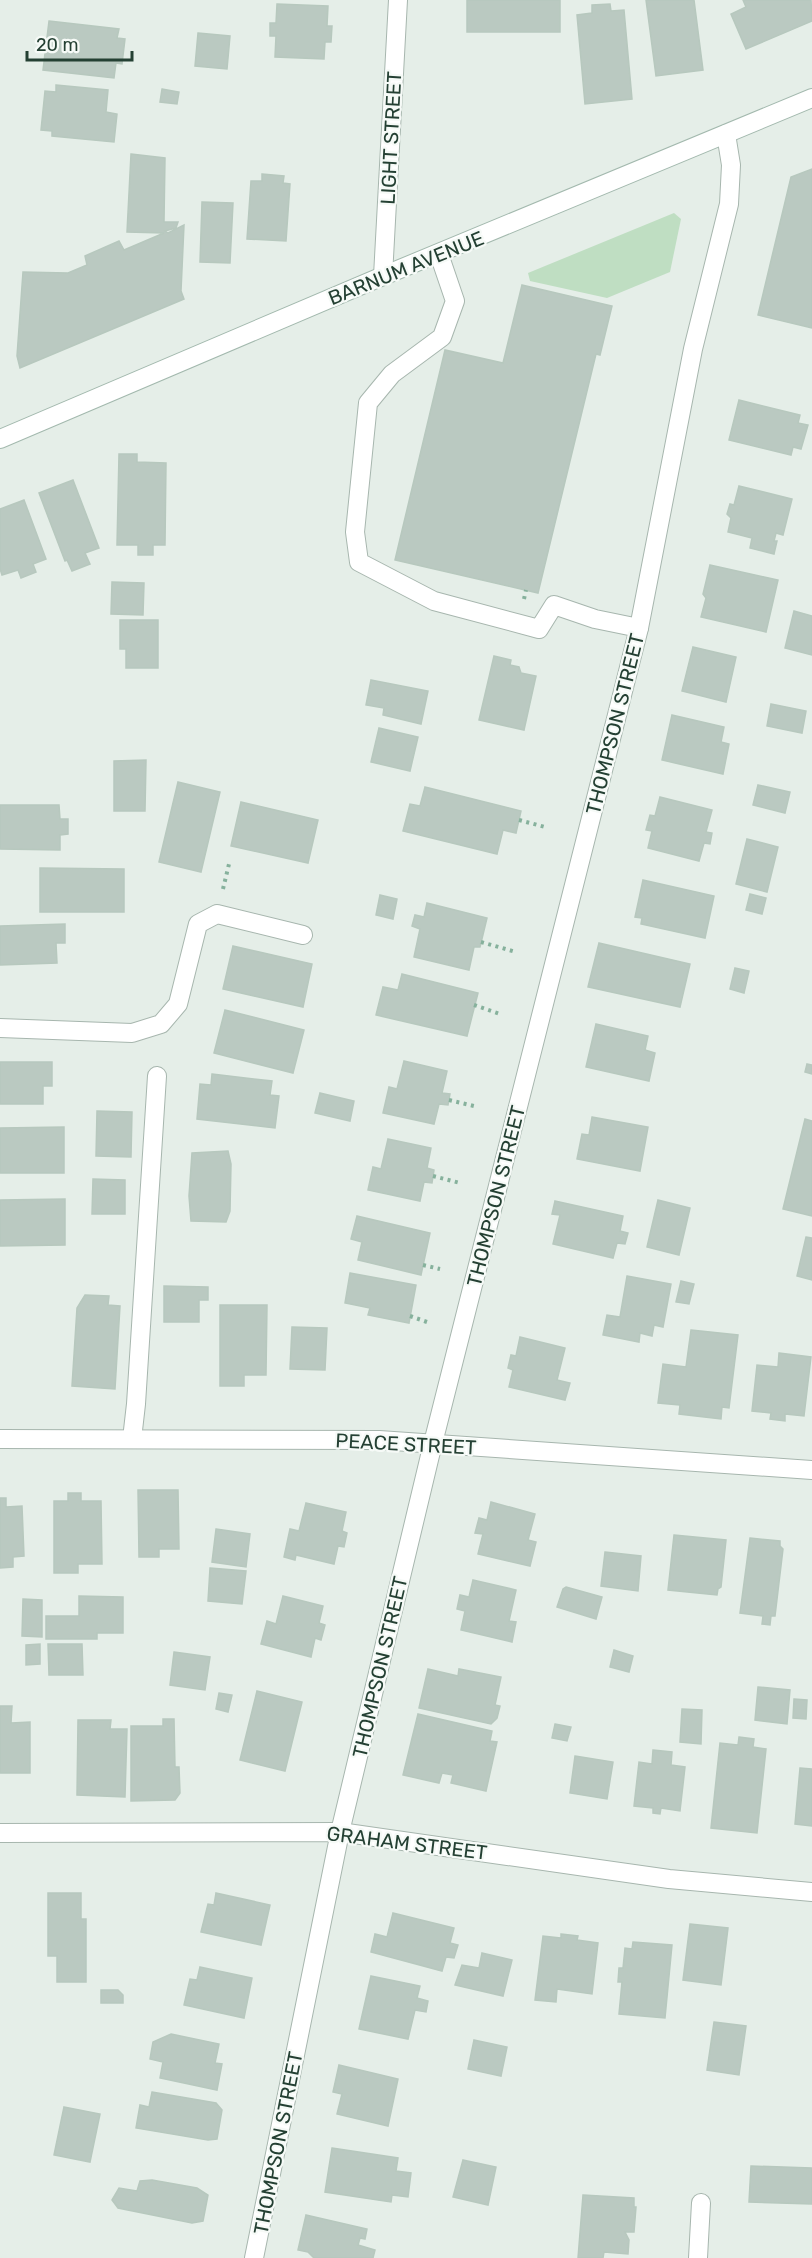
<svg xmlns="http://www.w3.org/2000/svg" width="812" height="2258" font-family="Rubik,sans-serif">
<rect width="100%" height="100%" fill="#e5eee8"/>
<polygon fill="#bfdec2" points="674,213 681,219 670,272 607,298 530,281 528,273"/>
<g fill="#bac9c1" stroke="#b7c8be" stroke-width="1.5">
<rect x="467" y="0" width="93" height="32"/>
<polygon points="646,0 694,0 703,70 656,76"/>
<polygon points="743,0 811,0 812,21 746,49 731,14 746,7"/>
<polygon points="277,4 328,6 327,26 332,26 331,42 325,42 324,59 275,57 276,36 270,36 270,23 276,23"/>
<polygon points="610,4 611,11 624,10 632,99 585,104 577,15 592,13 592,5"/>
<polygon points="49,21 119,29 117,38 125,39 122,64 116,63 114,78 43,70"/>
<polygon points="198,33 230,36 227,69 195,66"/>
<polygon points="56,85 108,90 106,112 117,114 114,142 52,136 52,131 41,130 45,91 56,92"/>
<polygon points="162,89 179,92 177,104 160,102"/>
<polygon points="131,154 165,158 164,222 178,222 176,228 165,231 168,233 184,225 181,291 184,299 20,368 17,356 23,272 68,273 87,265 85,256 119,241 124,250 164,233 127,232"/>
<polygon points="812,169 812,328 758,315 791,177"/>
<polygon points="262,174 284,176 283,183 290,184 286,241 247,239 251,181 262,181"/>
<polygon points="202,202 233,203 230,263 200,262"/>
<polygon points="522,285 612,306 600,355 596,354 538,593 395,560 445,350 503,363"/>
<polygon points="739,400 800,415 798,423 808,425 801,449 793,447 791,455 729,440"/>
<polygon points="119,454 137,454 137,462 166,463 165,545 153,545 153,555 138,555 138,545 117,545"/>
<polygon points="73,480 99,548 85,553 90,564 72,571 67,560 65,561 39,493"/>
<polygon points="739,486 792,499 783,535 776,533 774,541 777,541 774,554 750,548 752,538 728,532 731,518 727,514 730,504 734,505"/>
<polygon points="24,500 46,559 33,564 36,572 21,578 18,570 2,575 0,569 0,509"/>
<polygon points="710,565 778,580 766,632 701,617 706,598 703,594"/>
<polygon points="112,582 144,583 143,615 111,614"/>
<polygon points="794,611 812,616 812,655 785,648"/>
<polygon points="120,620 158,620 158,668 126,668 126,649 120,649"/>
<polygon points="693,647 736,657 726,702 682,691"/>
<polygon points="494,656 511,660 510,665 519,667 521,673 536,676 524,730 479,720"/>
<polygon points="371,680 428,691 421,724 383,715 384,708 366,705"/>
<polygon points="771,704 806,711 802,733 767,726"/>
<polygon points="672,715 724,727 721,742 729,744 723,774 662,760"/>
<polygon points="379,728 418,737 410,771 371,762"/>
<polygon points="146,760 145,811 114,811 114,761"/>
<polygon points="178,782 220,792 201,872 159,862"/>
<polygon points="758,785 790,792 785,813 753,805"/>
<polygon points="425,787 521,811 516,833 503,830 497,854 403,831 410,804 420,806"/>
<polygon points="660,797 712,810 706,832 712,833 710,844 704,843 699,861 648,848 652,831 646,830 650,815 655,816"/>
<polygon points="241,802 318,820 308,863 231,846"/>
<polygon points="0,805 59,805 60,819 68,819 68,834 60,835 60,850 0,849"/>
<polygon points="747,839 778,847 767,892 736,884"/>
<polygon points="40,868 124,869 124,912 40,912"/>
<polygon points="643,880 714,896 705,938 641,924 642,918 635,917"/>
<polygon points="750,894 766,898 762,914 746,910"/>
<polygon points="380,895 397,899 393,919 376,915"/>
<polygon points="427,903 487,918 480,947 474,947 469,970 414,957 420,929 412,926 415,915 424,917"/>
<polygon points="65,924 65,943 56,943 57,963 0,965 0,926"/>
<polygon points="599,943 690,964 680,1007 588,987"/>
<polygon points="233,946 312,964 303,1007 223,989"/>
<polygon points="735,968 749,971 744,993 730,989"/>
<polygon points="402,974 478,993 467,1036 376,1015 383,987 398,990"/>
<polygon points="225,1010 304,1030 293,1073 214,1053"/>
<polygon points="596,1024 648,1036 645,1050 655,1053 649,1081 586,1067"/>
<polygon points="404,1061 447,1071 442,1093 450,1094 448,1105 439,1104 434,1124 383,1113 389,1087 397,1089"/>
<polygon points="0,1062 52,1062 52,1086 43,1086 43,1104 0,1104"/>
<polygon points="807,1064 812,1065 812,1074 805,1072"/>
<polygon points="212,1074 272,1081 270,1095 279,1096 275,1128 197,1119 200,1084 211,1085"/>
<polygon points="320,1093 354,1101 350,1121 315,1113"/>
<polygon points="97,1111 132,1112 131,1157 96,1156"/>
<polygon points="592,1117 648,1127 640,1171 577,1159 582,1134 589,1135"/>
<polygon points="805,1119 812,1121 812,1216 783,1209"/>
<polygon points="64,1127 64,1173 0,1173 0,1128"/>
<polygon points="388,1139 431,1148 427,1168 434,1170 432,1183 424,1182 420,1201 368,1190 373,1167 381,1169"/>
<polygon points="228,1151 231,1164 230,1211 226,1222 191,1221 189,1196 192,1153"/>
<polygon points="93,1179 125,1180 125,1214 92,1214"/>
<polygon points="65,1199 65,1245 0,1246 0,1200"/>
<polygon points="658,1200 690,1208 679,1255 647,1247"/>
<polygon points="555,1201 623,1216 620,1231 628,1233 625,1244 617,1243 613,1258 553,1244 560,1215 552,1214"/>
<polygon points="357,1216 430,1233 421,1275 358,1260 362,1242 351,1239"/>
<polygon points="806,1237 812,1238 812,1280 797,1276"/>
<polygon points="350,1273 416,1285 409,1323 368,1315 370,1308 345,1303"/>
<polygon points="627,1276 671,1284 663,1327 654,1325 652,1336 640,1333 639,1342 603,1335 607,1315 620,1317"/>
<polygon points="681,1281 694,1284 689,1304 676,1302"/>
<polygon points="164,1286 208,1287 208,1300 199,1300 199,1322 164,1322"/>
<polygon points="85,1295 109,1296 108,1305 120,1306 115,1389 72,1386 77,1308"/>
<polygon points="220,1305 267,1305 266,1375 244,1375 244,1386 220,1386"/>
<polygon points="292,1327 327,1328 325,1370 290,1369"/>
<polygon points="691,1330 738,1335 729,1408 722,1407 721,1419 679,1414 680,1405 658,1403 663,1364 686,1367"/>
<polygon points="520,1337 565,1348 557,1380 570,1383 565,1400 509,1387 513,1370 508,1368 511,1355 516,1356"/>
<polygon points="779,1353 811,1357 804,1416 785,1414 785,1421 770,1419 771,1413 752,1411 757,1365 778,1367"/>
<polygon points="138,1490 178,1490 179,1549 159,1549 159,1557 139,1557"/>
<polygon points="68,1493 81,1493 81,1501 101,1501 102,1564 78,1564 78,1573 54,1573 54,1501 68,1501"/>
<polygon points="0,1498 6,1498 6,1507 22,1506 24,1556 13,1557 13,1567 0,1568"/>
<polygon points="491,1502 535,1514 528,1540 536,1542 530,1566 478,1554 483,1534 475,1533 479,1518 487,1520"/>
<polygon points="306,1503 346,1512 342,1531 347,1533 344,1547 338,1546 334,1564 296,1555 295,1560 284,1557 290,1529 299,1531"/>
<polygon points="216,1529 250,1534 246,1567 212,1562"/>
<polygon points="674,1535 726,1540 721,1587 718,1589 717,1595 668,1590"/>
<polygon points="750,1538 780,1541 780,1546 783,1549 775,1616 771,1616 770,1625 762,1624 763,1616 740,1613"/>
<polygon points="605,1552 641,1556 638,1591 601,1586"/>
<polygon points="210,1568 246,1571 242,1604 208,1601"/>
<polygon points="473,1580 516,1590 509,1621 516,1622 512,1642 461,1630 465,1611 457,1609 460,1595 469,1597"/>
<polygon points="566,1587 602,1597 596,1619 557,1607 563,1589"/>
<polygon points="79,1596 123,1597 123,1633 97,1633 97,1639 46,1639 46,1616 79,1616"/>
<polygon points="283,1596 323,1606 319,1623 325,1625 321,1640 315,1638 311,1657 261,1644 267,1621 276,1624"/>
<polygon points="23,1599 42,1600 42,1637 22,1636"/>
<polygon points="40,1644 40,1664 26,1665 26,1645"/>
<polygon points="48,1644 82,1644 83,1675 49,1675"/>
<polygon points="614,1650 633,1656 629,1672 610,1667"/>
<polygon points="174,1652 210,1657 205,1690 170,1685"/>
<polygon points="428,1669 458,1676 459,1669 501,1677 495,1705 500,1706 497,1718 491,1724 419,1708"/>
<polygon points="758,1687 790,1690 787,1724 755,1720"/>
<polygon points="257,1691 302,1702 285,1771 240,1760"/>
<polygon points="219,1693 232,1695 228,1712 216,1709"/>
<polygon points="794,1699 807,1700 806,1719 793,1718"/>
<polygon points="0,1706 12,1706 11,1723 30,1722 30,1773 0,1773"/>
<polygon points="682,1709 702,1710 701,1744 680,1742"/>
<polygon points="418,1714 492,1731 490,1741 497,1742 486,1791 451,1783 453,1775 442,1773 439,1783 403,1775"/>
<polygon points="163,1719 174,1719 175,1767 179,1767 180,1793 175,1800 131,1801 131,1726 163,1726"/>
<polygon points="78,1720 111,1720 110,1729 127,1729 125,1797 77,1795"/>
<polygon points="555,1724 571,1727 567,1741 552,1738"/>
<polygon points="739,1737 754,1739 753,1747 766,1749 757,1833 711,1828 720,1743 738,1745"/>
<polygon points="653,1750 672,1752 671,1765 685,1767 680,1811 661,1808 660,1814 653,1813 653,1808 634,1806 639,1762 652,1764"/>
<polygon points="575,1756 613,1762 607,1799 570,1793"/>
<polygon points="800,1768 812,1769 812,1826 795,1824"/>
<polygon points="48,1893 81,1893 81,1919 86,1919 86,1982 57,1982 57,1956 48,1956"/>
<polygon points="216,1893 270,1905 261,1945 201,1932 208,1904 214,1905"/>
<polygon points="393,1913 454,1928 450,1943 458,1945 454,1958 446,1957 442,1971 371,1952 375,1934 387,1937"/>
<polygon points="690,1924 728,1928 721,1985 683,1980"/>
<polygon points="561,1934 578,1936 577,1940 598,1943 592,1994 557,1989 556,2002 535,2000 543,1936 561,1938"/>
<polygon points="633,1942 672,1945 665,2018 619,2014 622,1982 618,1982 619,1968 623,1968 625,1948 632,1949"/>
<polygon points="482,1953 512,1960 503,1996 455,1985 462,1965 479,1968"/>
<polygon points="200,1967 252,1978 244,2018 184,2005 190,1979 197,1980"/>
<polygon points="371,1976 420,1986 417,1998 428,2001 426,2012 415,2010 408,2039 359,2029"/>
<polygon points="101,1990 118,1990 123,1995 123,2003 101,2003"/>
<polygon points="714,2022 746,2026 739,2075 707,2070"/>
<polygon points="171,2034 219,2044 215,2063 222,2064 217,2090 160,2078 163,2062 150,2059 153,2042"/>
<polygon points="474,2040 507,2047 501,2076 468,2069"/>
<polygon points="339,2065 398,2079 388,2126 337,2114 342,2094 333,2092"/>
<polygon points="152,2092 216,2103 222,2110 217,2139 208,2140 136,2128 140,2105 149,2107"/>
<polygon points="64,2107 100,2114 90,2162 54,2155"/>
<polygon points="332,2148 398,2158 396,2171 411,2173 408,2197 392,2195 391,2202 325,2192"/>
<polygon points="463,2160 496,2167 488,2205 453,2197"/>
<polygon points="751,2166 812,2168 812,2204 749,2202"/>
<polygon points="152,2180 197,2188 208,2195 203,2221 192,2223 118,2208 112,2200 119,2188 137,2191 140,2181"/>
<polygon points="583,2195 634,2198 634,2207 636,2207 634,2232 625,2232 629,2240 628,2254 604,2252 603,2258 578,2258"/>
<polygon points="306,2215 367,2229 365,2239 360,2238 358,2245 375,2250 373,2258 314,2258 308,2252 298,2250"/>
</g>
<g fill="none" stroke-linecap="round" stroke-linejoin="round">
<g stroke="#a7b6ae" stroke-width="20">
<g id="lane">
<polyline points="439,254 455,301 442,337 392,374 368,403 355,532 359,562 434,601 539,629 554,605 595,619 639,628"/>
<polyline points="0,1028 132,1033 161,1024 178,1004 198,924 217,914 303,935"/>
<polyline points="132,1439 136,1404 157,1076"/>
</g>
</g>
<g stroke="#a7b6ae" stroke-width="20">
<g id="street">
<polyline points="383,276 398,0"/>
<polyline points="0,1439 379,1440 812,1470"/>
<polyline points="0,1833 340,1832 669,1879 812,1892"/>
<polyline points="254,2258 340,1832 433,1443 639,628 693,349 729,204 731,165 726,134"/>
<polyline points="698,2258 701,2203"/>
</g>
</g>
<g stroke="#a3b9ae" stroke-width="20">
<polyline id="secondary" points="0,439 383,276 812,98"/>
</g>
<g stroke="#86b19c" stroke-width="4" stroke-dasharray="3 4.5" stroke-linecap="butt">
<polyline points="524,599 526,590"/>
<polyline points="519,820 545,827"/>
<polyline points="223,889 229,864"/>
<polyline points="481,942 516,952"/>
<polyline points="474,1005 500,1014"/>
<polyline points="449,1100 478,1107"/>
<polyline points="433,1176 460,1183"/>
<polyline points="423,1265 440,1269"/>
<polyline points="410,1316 427,1322"/>
</g>
<use href="#lane" stroke="#fff" stroke-width="18"/>
<use href="#street" stroke="#fff" stroke-width="18"/>
<use href="#secondary" stroke="#fff" stroke-width="18"/>
</g>
<g text-anchor="middle" stroke-width="4.5" stroke-linejoin="round" paint-order="stroke">
<g font-size="20" fill="#244033" stroke="#f6faf7">
<text transform="translate(391 138) rotate(-87)" y="7">LIGHT STREET</text>
<text transform="translate(406 268) rotate(-22)" y="7">BARNUM AVENUE</text>
<text transform="translate(615 724) rotate(-76)" y="7">THOMPSON STREET</text>
<text transform="translate(496 1196) rotate(-76)" y="7">THOMPSON STREET</text>
<text transform="translate(406 1444) rotate(3)" y="7">PEACE STREET</text>
<text transform="translate(380 1667) rotate(-77)" y="7">THOMPSON STREET</text>
<text transform="translate(407 1843) rotate(7)" y="7">GRAHAM STREET</text>
<text transform="translate(278 2143) rotate(-79)" y="7">THOMPSON STREET</text>
</g>
</g>
<path d="M27 51v9h105v-9" fill="none" stroke="#244033" stroke-width="3"/>
<text x="36" y="51" font-size="18" fill="#244033" stroke="#f6faf7" stroke-width="4.5" paint-order="stroke">20 m</text>
</svg>
